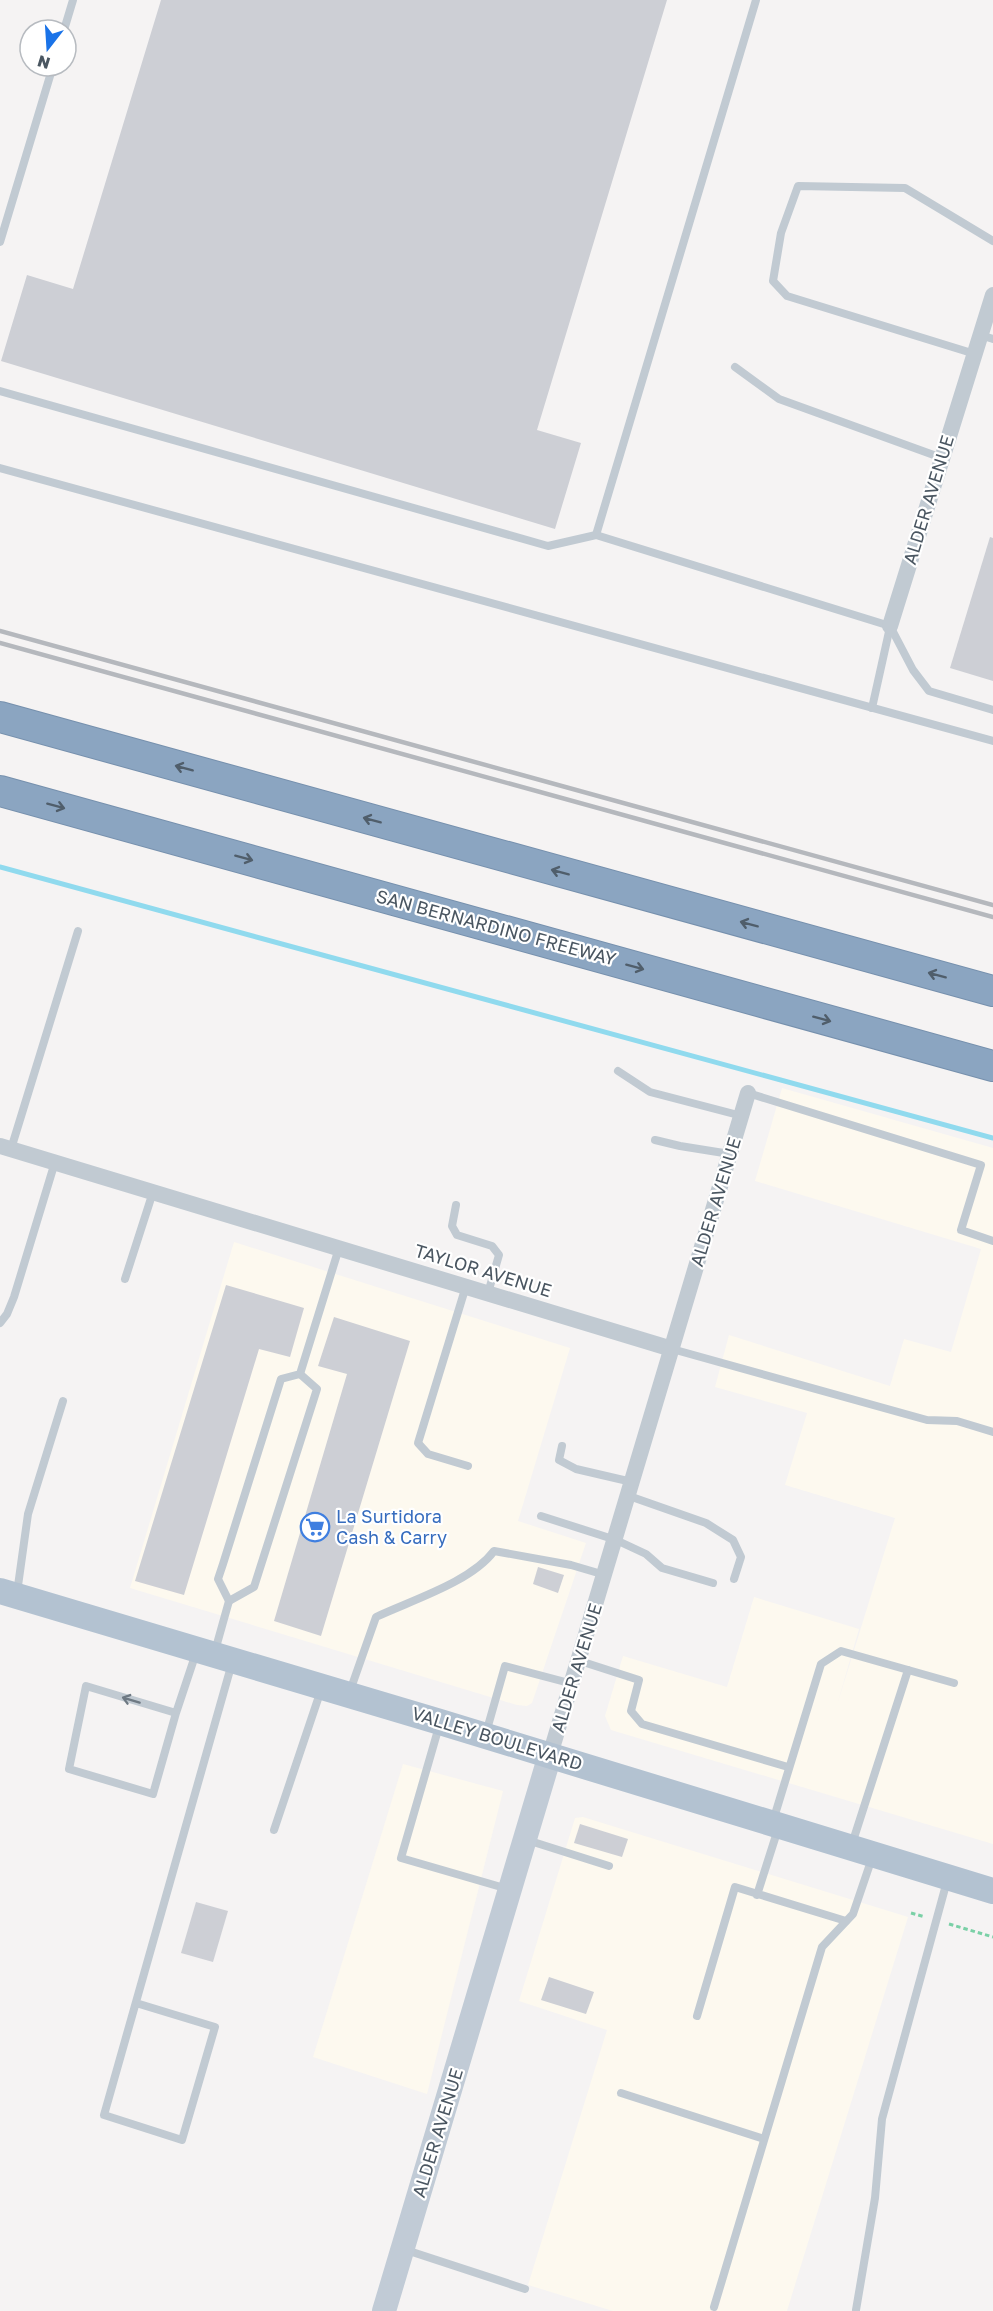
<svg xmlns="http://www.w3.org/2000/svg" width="993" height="2311" font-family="'Golos Text',sans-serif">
<rect width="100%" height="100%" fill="#f5f3f3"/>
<g fill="#fdf9ef">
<polygon points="782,1088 993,1148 993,1844 611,1730 605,1716 623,1656 727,1687 754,1597 859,1629 837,1705 895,1518 785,1485 807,1413 715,1387 729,1335 890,1386 904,1339 951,1352 981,1249 755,1181"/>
<polygon points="234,1242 570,1348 518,1521 586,1543 532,1703 527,1706 517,1705 130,1588"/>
<polygon points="403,1764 503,1791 427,2094 313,2057"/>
<polygon points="583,1817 908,1917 787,2311 613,2311 528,2285 607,2030 519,2001 575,1818"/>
</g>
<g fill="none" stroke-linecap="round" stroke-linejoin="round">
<polyline stroke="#90daee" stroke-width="5" points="0,867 993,1138"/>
</g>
<g fill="#cdcfd5">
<polygon points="161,0 667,0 537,430 581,443 555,529 1,361 27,275 73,289"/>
<polygon points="990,537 993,538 993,681 950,668"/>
<polygon points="226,1285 304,1308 290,1357 259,1349 184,1595 135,1581"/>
<polygon points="334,1317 410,1341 321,1636 274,1621 347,1374 318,1366"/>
<polygon points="538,1567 564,1575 558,1593 533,1584"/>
<polygon points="580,1824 628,1839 622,1857 574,1843"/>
<polygon points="196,1902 228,1911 213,1962 181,1953"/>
<polygon points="549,1977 594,1992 586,2014 541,2000"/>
</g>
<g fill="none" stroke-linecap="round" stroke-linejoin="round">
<g stroke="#7690ad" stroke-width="32">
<g id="highway">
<polyline points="0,717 993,991"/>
<polyline points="0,791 993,1066"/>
</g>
</g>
<g stroke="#7ad0a6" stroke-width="3" stroke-dasharray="4.5 3" stroke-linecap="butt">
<polyline points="911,1913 925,1917"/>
<polyline points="949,1924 993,1937"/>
</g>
<g stroke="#c1cad2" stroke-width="8">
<polyline points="64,30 73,0"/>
<polyline points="0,242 53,66"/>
<polyline points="980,335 993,339"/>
<polyline points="975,354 787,296 773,281 781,233 798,186 905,188 993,241"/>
<polyline points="735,367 779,399 942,458"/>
<polyline points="0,391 548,546 596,535 890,626 913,670 929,691 993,710"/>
<polyline points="0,468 993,741"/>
<polyline points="596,535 756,0"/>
<polyline points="872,708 890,627"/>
<polyline points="618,1071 650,1092 742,1116"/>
<polyline points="748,1093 981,1165 961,1230 993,1241"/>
<polyline points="655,1140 680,1146 730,1154"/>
<polyline points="11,1149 78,931"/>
<polyline points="456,1205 452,1226 457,1235 492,1246 499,1255 488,1293"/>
<polyline points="125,1279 153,1192"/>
<polyline points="466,1286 418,1443 428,1454 468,1466"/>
<polyline points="0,1323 7,1314 14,1297 55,1162"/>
<polyline points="672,1349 927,1420 957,1421 993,1432"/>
<polyline points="562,1446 559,1460 576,1469 632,1482"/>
<polyline points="629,1496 706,1523 733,1540 741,1557 734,1579"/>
<polyline points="541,1516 616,1540 646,1554 662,1568 713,1583"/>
<polyline points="17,1593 28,1514 63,1401"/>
<polyline points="229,1601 254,1587 317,1389 300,1374"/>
<polyline points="215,1651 229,1601 218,1579 223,1564 281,1379 300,1374 339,1248"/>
<polyline points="580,1661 639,1680 631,1711 642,1724 788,1767"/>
<path d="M 350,1691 L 376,1617 C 412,1600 471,1582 494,1551 L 571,1565 L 605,1575"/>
<polyline points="176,1713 86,1686 69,1769 153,1794 176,1713 196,1653"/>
<polyline points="440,1723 401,1858 508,1889"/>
<polyline points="486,1733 505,1666 573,1684"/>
<polyline points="773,1821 821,1664 841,1651 954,1683"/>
<polyline points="274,1830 321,1690"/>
<polyline points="527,1840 609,1866"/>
<polyline points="852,1844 908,1670"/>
<polyline points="757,1895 778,1829"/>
<polyline points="136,2003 215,2027 182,2140 104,2115 232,1663"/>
<polyline points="697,2016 735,1887 846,1921"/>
<polyline points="621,2093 764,2139"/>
<polyline points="403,2249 525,2289"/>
<polyline points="714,2307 822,1947 853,1914 872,1858"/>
<polyline points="856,2310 875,2198 882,2119 947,1881"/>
</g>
<g stroke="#c1cad2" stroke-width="16">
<polyline points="890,626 993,295"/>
<polyline points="0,1146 672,1349"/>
<polyline points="550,1755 748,1093"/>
</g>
<polyline stroke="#c1cbd6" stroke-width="24" points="384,2311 550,1755"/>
<polyline stroke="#b3c2d1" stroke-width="26" points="0,1591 440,1722 993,1891"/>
<use href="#highway" stroke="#8ba5c1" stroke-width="30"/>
<g stroke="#b5b8bd" stroke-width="4.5">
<polyline points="0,631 993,905"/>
<polyline points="0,643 993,917"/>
</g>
</g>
<defs><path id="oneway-shaft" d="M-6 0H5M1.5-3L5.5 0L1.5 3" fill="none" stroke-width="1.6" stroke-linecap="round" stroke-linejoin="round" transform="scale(1.5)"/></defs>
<g stroke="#505e6b">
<use href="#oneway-shaft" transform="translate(184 768) rotate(-165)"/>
<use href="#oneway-shaft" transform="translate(56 806) rotate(15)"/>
<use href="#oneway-shaft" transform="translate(372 820) rotate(-165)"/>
<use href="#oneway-shaft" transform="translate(244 858) rotate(15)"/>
<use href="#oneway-shaft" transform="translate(560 872) rotate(-165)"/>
<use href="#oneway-shaft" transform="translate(749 924) rotate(-165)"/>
<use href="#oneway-shaft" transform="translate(635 967) rotate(15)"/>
<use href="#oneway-shaft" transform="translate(937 975) rotate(-165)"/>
<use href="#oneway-shaft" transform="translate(822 1019) rotate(15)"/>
</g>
<use stroke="#6e7983" href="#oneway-shaft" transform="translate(131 1700) rotate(-163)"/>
<defs>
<g id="supermarket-ring" transform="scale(1.5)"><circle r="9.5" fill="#fff" stroke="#3f7fe0" stroke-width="1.5"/><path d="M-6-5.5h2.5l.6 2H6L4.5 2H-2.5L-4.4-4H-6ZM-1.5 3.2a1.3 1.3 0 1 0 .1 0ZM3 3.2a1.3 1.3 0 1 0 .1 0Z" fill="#3f7fe0"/></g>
</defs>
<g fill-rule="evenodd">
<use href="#supermarket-ring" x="315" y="1527"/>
</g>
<g text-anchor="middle" stroke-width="4.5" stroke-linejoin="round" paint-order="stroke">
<g font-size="18" fill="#4a5661" stroke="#fff">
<text transform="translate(929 500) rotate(-73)" y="6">ALDER AVENUE</text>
<text transform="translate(496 928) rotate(15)" y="6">SAN BERNARDINO FREEWAY</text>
<text transform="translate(716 1202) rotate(-73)" y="6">ALDER AVENUE</text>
<text transform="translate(483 1271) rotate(17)" y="6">TAYLOR AVENUE</text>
<text transform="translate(577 1668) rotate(-73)" y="6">ALDER AVENUE</text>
<text transform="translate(497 1739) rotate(17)" y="6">VALLEY BOULEVARD</text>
<text transform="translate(438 2133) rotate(-73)" y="6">ALDER AVENUE</text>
</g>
<g font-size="18" fill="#366cbe" stroke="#fff" text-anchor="start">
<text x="336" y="1523">La Surtidora<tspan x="336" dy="21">Cash &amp; Carry</tspan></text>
</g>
</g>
<g transform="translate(48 48) rotate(197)"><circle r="28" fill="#ffffff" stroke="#b7bbc0" stroke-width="1.5"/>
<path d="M0-4.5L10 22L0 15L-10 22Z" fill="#1a73e8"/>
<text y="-9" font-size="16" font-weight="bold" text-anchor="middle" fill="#4a5661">N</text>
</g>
</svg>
